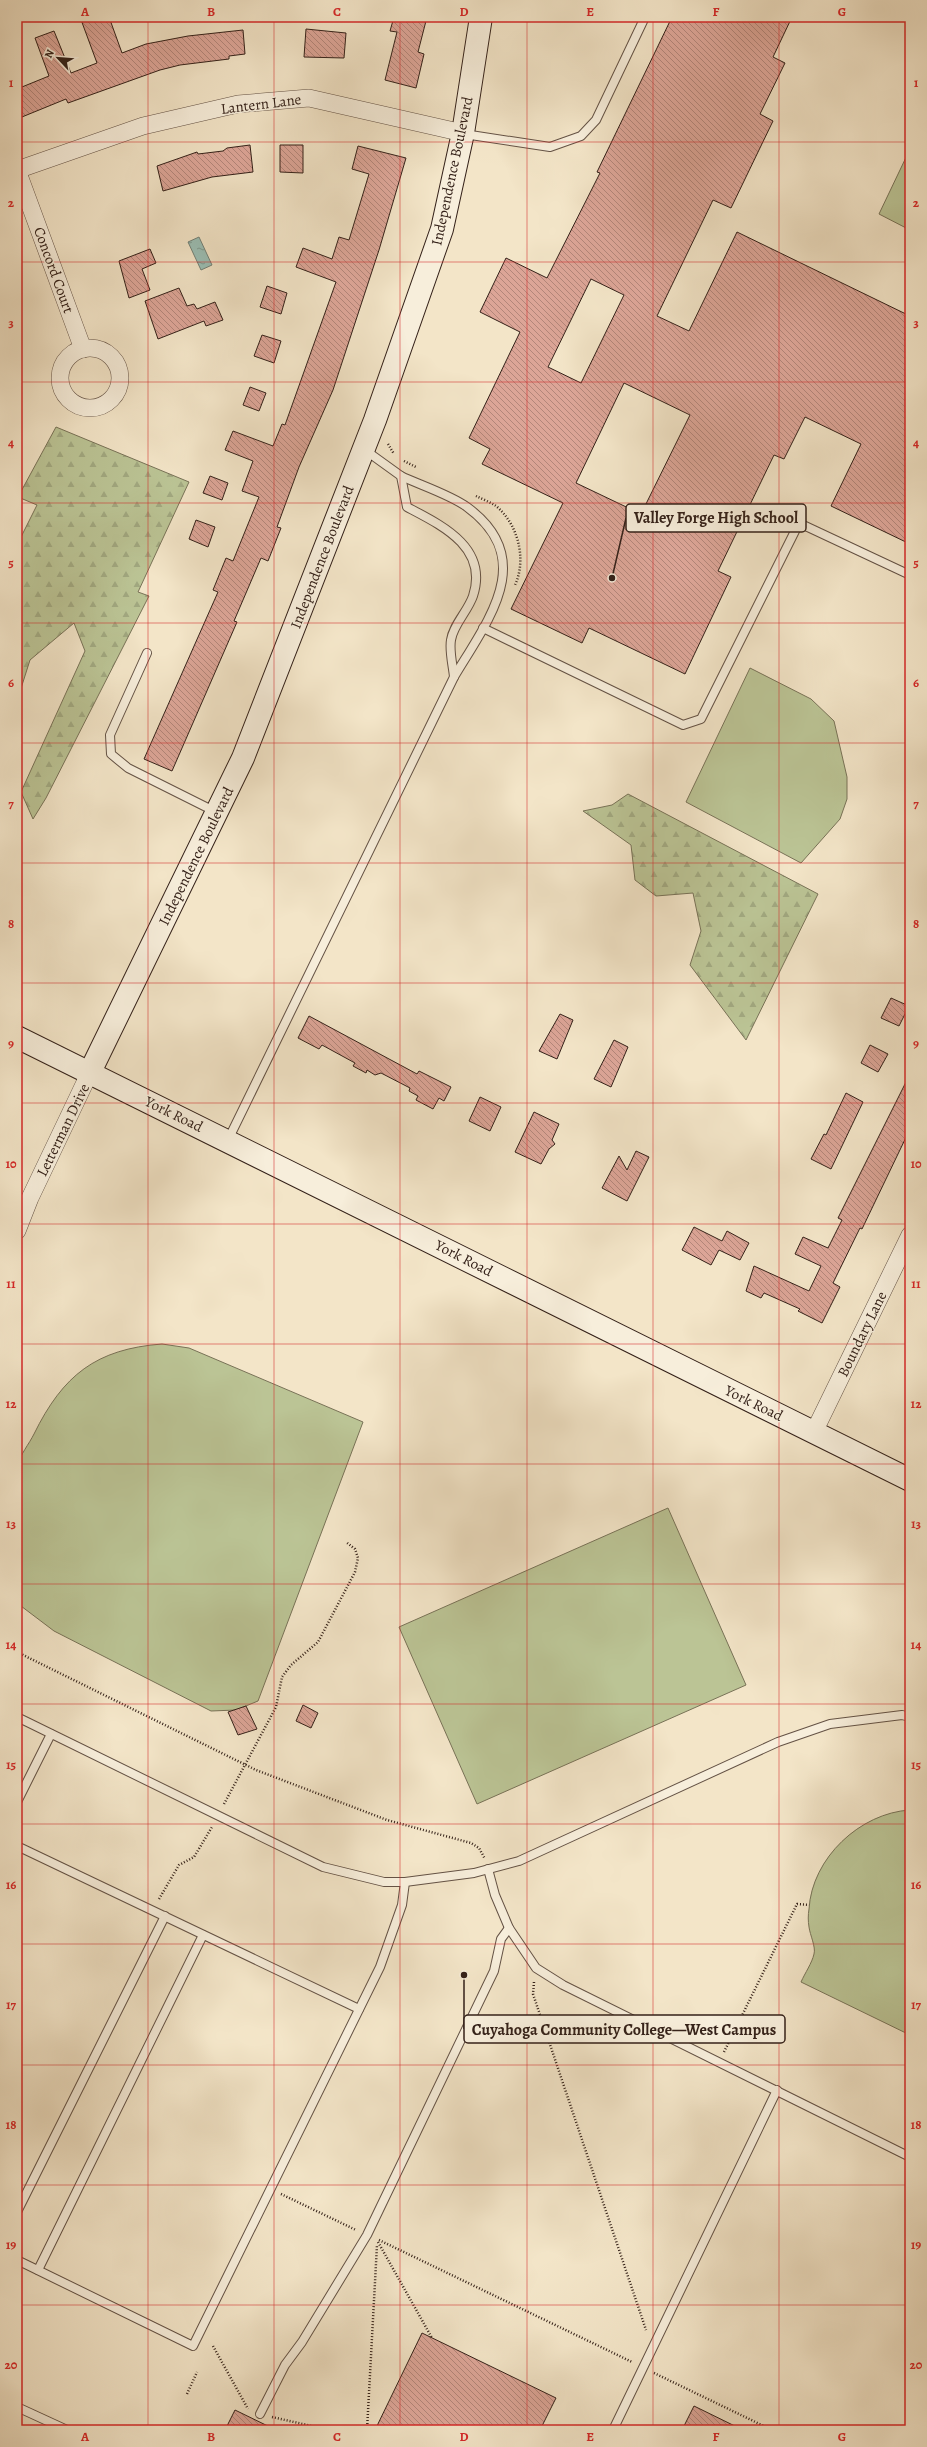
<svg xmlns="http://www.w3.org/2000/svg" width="927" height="2447" font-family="Alegreya,serif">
<defs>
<pattern id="forest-firs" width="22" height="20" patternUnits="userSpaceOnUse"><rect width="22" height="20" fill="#bbc495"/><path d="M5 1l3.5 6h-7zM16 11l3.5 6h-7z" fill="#a1a880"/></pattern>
<pattern id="water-ripples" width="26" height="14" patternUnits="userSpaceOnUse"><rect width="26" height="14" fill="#9bbfb5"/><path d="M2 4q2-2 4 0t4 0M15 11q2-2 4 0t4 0" fill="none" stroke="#7f9b92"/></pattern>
<pattern id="building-back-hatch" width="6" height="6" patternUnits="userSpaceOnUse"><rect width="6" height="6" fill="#dca597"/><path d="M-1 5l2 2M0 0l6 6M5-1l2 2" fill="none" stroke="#b3867a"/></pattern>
</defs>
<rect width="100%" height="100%" fill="#f3e5c8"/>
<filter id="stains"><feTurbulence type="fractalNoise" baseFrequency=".005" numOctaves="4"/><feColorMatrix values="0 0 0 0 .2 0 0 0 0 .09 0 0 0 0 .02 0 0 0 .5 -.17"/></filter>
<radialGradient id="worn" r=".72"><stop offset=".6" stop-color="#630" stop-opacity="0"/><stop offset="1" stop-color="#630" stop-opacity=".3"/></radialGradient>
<g fill="url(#forest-firs)" stroke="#787257">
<polygon points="56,427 189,482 138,592 149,596 46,798 33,819 21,792 85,651 74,623 30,660 17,701 17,545 37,505 18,497"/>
<polygon points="628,794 818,894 746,1040 690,965 701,931 693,893 656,896 635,880 631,845 583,811 612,805"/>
</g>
<g fill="#bbc495" stroke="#787257">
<polygon points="910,149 910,230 879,214"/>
<polygon points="750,668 811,699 834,721 847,777 847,799 840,819 801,863 686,802"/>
<path d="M 162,1344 L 189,1348 L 363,1422 L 258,1701 L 236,1710 L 211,1711 L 54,1631 L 17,1603 C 17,1569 17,1536 17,1502 C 17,1492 14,1477 17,1466 C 20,1455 29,1444 34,1434 C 63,1375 96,1349 162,1344 Z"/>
<polygon points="668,1508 746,1685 477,1804 399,1627"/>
<path d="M 910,1810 L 910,2035 L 801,1982 C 805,1973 812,1963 814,1954 C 816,1947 810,1935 809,1927 C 808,1921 808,1915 809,1909 C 812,1858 860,1813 910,1810 Z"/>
</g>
<polygon fill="url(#water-ripples)" stroke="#728077" points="199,237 212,265 201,270 188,242"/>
<g fill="url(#building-back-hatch)" stroke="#342119" fill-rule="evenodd">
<polygon points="80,17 109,17 122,53 146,44 188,36 243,30 245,54 229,56 229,59 180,65 160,70 68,103 66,99 17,119 17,89 49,76 35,38 54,31 71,73 97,63"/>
<polygon points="394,17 427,17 418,52 424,54 416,88 385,80 397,32 390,31"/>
<path d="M 672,17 L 792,17 L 773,57 L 785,63 L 760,114 L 773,121 L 731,208 L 713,200 L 657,316 L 689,331 L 737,232 L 910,316 L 910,544 L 831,506 L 861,444 L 805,417 L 784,459 L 774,455 L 718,571 L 731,577 L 685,674 L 589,628 L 582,643 L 511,609 L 563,503 L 482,464 L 490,449 L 469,438 L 520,332 L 480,312 L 506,258 L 547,278 L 600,173 L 597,172 ZM 591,279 L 624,295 L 581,383 L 548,367 ZM 624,383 L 690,415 L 641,514 L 576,483 Z"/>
<polygon points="306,29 346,33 344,58 304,57"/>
<polygon points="250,145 253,172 212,177 163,191 157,166 197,152 198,154 223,151 227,148"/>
<polygon points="280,145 303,145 303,173 280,172"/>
<polygon points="358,146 406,158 379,250 333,390 299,467 277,527 281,528 268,561 261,558 234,621 237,622 172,771 144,759 218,592 213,590 226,558 233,561 259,497 242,491 253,461 225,450 233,431 273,446 282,424 285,425 336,282 296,267 303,248 332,259 339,237 349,240 369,174 352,169"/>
<polygon points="150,249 156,263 142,269 150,290 129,298 119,261"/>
<polygon points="267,286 287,293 281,314 260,307"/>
<polygon points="179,288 187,306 194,304 197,309 215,302 223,320 206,326 204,321 158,339 145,301"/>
<polygon points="262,335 281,341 274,363 254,356"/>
<polygon points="250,387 266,393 259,411 243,405"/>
<polygon points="210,476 228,483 222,500 203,493"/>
<polygon points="196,520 215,527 208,547 189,539"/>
<polygon points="891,998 909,1006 899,1026 881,1018"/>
<polygon points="560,1014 573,1020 557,1059 539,1051"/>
<polygon points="309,1016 417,1074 419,1071 451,1087 444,1101 439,1098 433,1109 416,1100 418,1096 409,1091 410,1088 381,1073 375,1075 367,1070 366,1073 353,1066 355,1063 322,1045 319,1049 298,1038"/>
<polygon points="614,1040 628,1047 611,1087 594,1079"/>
<polygon points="870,1045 888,1054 878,1072 861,1063"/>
<polygon points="910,1074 910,1129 862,1229 860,1228 833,1283 840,1287 822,1323 798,1311 800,1309 764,1293 761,1298 746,1291 754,1266 809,1291 821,1266 795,1254 803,1237 828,1248 842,1220 838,1218"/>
<polygon points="846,1093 863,1102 831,1169 811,1159 824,1134 826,1135"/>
<polygon points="480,1097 501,1107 490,1131 469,1121"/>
<polygon points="534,1112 559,1124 552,1140 555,1144 549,1149 541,1164 515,1152"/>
<polygon points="636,1151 649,1157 627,1201 602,1188 619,1156 627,1170"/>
<polygon points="694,1227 722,1241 727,1231 749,1243 740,1260 719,1250 711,1265 682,1250"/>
<polygon points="303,1705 318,1713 311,1728 296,1721"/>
<polygon points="246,1706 257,1729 238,1735 228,1712"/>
<polygon points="422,2333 556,2398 540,2430 375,2430"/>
<polygon points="694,2406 743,2430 682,2430"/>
<polygon points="235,2410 276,2430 225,2430"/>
</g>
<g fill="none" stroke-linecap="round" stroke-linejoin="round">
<g stroke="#645245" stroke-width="10">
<g id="lane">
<polyline points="464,134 550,147 581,136 596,120 645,17"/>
<path d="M 401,476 C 420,485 451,495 467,507 C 538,559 488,620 454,677"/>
<polyline points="483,628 683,725 701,719 799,523 910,575"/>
<polyline points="147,653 110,735 111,754 128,768 216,812"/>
<path d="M 228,1140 L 454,677 C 453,666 449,651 451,640 C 453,625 468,611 473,596 C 489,547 441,525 407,507 L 401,476 L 365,450"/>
<polyline points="17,1717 323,1867 384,1882 405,1882 474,1873 519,1861 778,1742 830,1724 902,1715 910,1717"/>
<polyline points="17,1802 51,1734"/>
<polyline points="17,1846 359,2009"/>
<polyline points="488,1869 495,1895 509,1928 536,1968 563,1985 910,2157"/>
<polyline points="17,2212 165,1916"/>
<polyline points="17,2260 193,2346 380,1967 402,1905 405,1882"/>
<polyline points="38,2270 203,1935"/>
<polyline points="17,2407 67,2430"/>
<polyline points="260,2414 285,2365 302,2342 367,2235 494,1971 501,1939 509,1928"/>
<polyline points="613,2430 777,2090"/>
<polyline points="909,2430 910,2427"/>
</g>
</g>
<g stroke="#645245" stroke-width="18">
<g id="street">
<polyline points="17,170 143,126 238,104 309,98 463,133"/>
<polyline points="17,170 83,349"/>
<circle cx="90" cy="378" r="30"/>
<polyline points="17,1231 30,1198 90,1072"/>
<polyline points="814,1432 910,1235"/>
</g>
</g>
<g stroke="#342119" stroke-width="24">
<g id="secondary">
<polyline points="17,1037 910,1480"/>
<polyline points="90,1072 243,758 375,420 442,229 463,133 481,17"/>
</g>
</g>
<g stroke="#342119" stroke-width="2.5" stroke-dasharray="1 2" stroke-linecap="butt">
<polyline points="388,444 394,454"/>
<polyline points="404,461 416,467"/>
<path d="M 476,496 C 482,499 490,502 496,506 C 518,524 527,559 515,585"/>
<polyline points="17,1652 256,1770 387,1820 471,1843 479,1848 485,1859"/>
<polyline points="224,1804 276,1707 282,1677 291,1665 318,1642 355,1572 358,1558 355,1549 346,1542"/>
<polyline points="159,1899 179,1865 194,1857 212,1827"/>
<polyline points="534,1982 533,1994 646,2330"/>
<polyline points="724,2052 797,1904 809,1905"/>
<polyline points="281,2194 356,2230"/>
<polyline points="379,2240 632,2362"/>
<polyline points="378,2242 432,2338"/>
<polyline points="213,2346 248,2409"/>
<polyline points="654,2373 772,2430"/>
<polyline points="187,2394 197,2372"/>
<polyline points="272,2417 329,2430"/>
<polyline points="367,2430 377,2245"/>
</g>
<use href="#lane" stroke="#f7eedb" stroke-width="8"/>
<use href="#street" stroke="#f7eedb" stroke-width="17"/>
<use href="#secondary" stroke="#f7eedb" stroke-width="22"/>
</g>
<path fill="none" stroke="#d62828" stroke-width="1" stroke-opacity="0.55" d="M 148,17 L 148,2430M 274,17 L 274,2430M 400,17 L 400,2430M 527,17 L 527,2430M 653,17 L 653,2430M 779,17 L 779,2430M 17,142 L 910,142M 17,262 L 910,262M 17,382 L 910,382M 17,503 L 910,503M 17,623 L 910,623M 17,743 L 910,743M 17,863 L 910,863M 17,983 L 910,983M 17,1103 L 910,1103M 17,1224 L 910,1224M 17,1344 L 910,1344M 17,1464 L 910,1464M 17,1584 L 910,1584M 17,1704 L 910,1704M 17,1824 L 910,1824M 17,1944 L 910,1944M 17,2065 L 910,2065M 17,2185 L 910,2185M 17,2305 L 910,2305"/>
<g text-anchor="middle" stroke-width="3" stroke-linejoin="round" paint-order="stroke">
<g font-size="15" fill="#342119" stroke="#f7eedb">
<text transform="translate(261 104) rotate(-7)" y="5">Lantern Lane</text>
<text transform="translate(452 171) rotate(-78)" y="5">Independence Boulevard</text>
<text transform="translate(54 270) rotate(70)" y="5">Concord Court</text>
<text transform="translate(322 557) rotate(-69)" y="5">Independence Boulevard</text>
<text transform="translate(196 856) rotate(-64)" y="5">Independence Boulevard</text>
<text transform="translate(174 1114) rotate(26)" y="5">York Road</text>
<text transform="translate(63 1130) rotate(-64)" y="5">Letterman Drive</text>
<text transform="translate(464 1258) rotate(27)" y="5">York Road</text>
<text transform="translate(862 1334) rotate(-64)" y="5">Boundary Lane</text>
<text transform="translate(754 1403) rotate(26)" y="5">York Road</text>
</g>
</g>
<path fill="none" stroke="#342119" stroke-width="1.5" d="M612 578L626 518M464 1975L464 2029"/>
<g fill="#342119" stroke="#f7eedb" stroke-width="1.5">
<circle cx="612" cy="578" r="4"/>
<circle cx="464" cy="1975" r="4"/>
</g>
<g fill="#f7eedb" stroke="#342119" stroke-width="1.5">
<rect x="626" y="504" width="180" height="28" rx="4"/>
<rect x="464" y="2015" width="321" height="28" rx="4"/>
</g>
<g font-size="16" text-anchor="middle" font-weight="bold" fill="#342119">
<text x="716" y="523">Valley Forge High School</text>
<text x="624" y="2035">Cuyahoga Community College—West Campus</text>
</g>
<rect width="927" height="2447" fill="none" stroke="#f3e5c8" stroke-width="44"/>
<g transform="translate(58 58) rotate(296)" stroke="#f7eedb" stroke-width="3" paint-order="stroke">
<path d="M0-3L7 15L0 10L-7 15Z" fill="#342119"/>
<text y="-6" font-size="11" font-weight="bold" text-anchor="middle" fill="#342119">N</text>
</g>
<rect x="22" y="22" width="883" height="2403" fill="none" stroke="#d62828" stroke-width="1.5"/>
<g font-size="13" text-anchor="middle" font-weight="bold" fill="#d62828">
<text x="85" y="16">A</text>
<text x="211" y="16">B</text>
<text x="337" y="16">C</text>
<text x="464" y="16">D</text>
<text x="590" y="16">E</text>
<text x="716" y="16">F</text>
<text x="842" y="16">G</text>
<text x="11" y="87">1</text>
<text x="916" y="87">1</text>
<text x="11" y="207">2</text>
<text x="916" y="207">2</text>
<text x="11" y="327">3</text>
<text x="916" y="327">3</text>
<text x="11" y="447">4</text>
<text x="916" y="447">4</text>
<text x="11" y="567">5</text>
<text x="916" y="567">5</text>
<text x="11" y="687">6</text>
<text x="916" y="687">6</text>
<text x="11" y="808">7</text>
<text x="916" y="808">7</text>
<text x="11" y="928">8</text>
<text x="916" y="928">8</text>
<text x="11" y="1048">9</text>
<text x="916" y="1048">9</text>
<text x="11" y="1168">10</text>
<text x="916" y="1168">10</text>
<text x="11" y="1288">11</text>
<text x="916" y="1288">11</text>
<text x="11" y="1408">12</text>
<text x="916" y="1408">12</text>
<text x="11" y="1528">13</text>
<text x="916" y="1528">13</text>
<text x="11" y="1649">14</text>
<text x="916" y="1649">14</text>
<text x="11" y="1769">15</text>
<text x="916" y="1769">15</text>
<text x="11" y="1889">16</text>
<text x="916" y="1889">16</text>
<text x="11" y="2009">17</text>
<text x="916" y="2009">17</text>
<text x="11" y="2129">18</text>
<text x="916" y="2129">18</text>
<text x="11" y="2249">19</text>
<text x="916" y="2249">19</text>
<text x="11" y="2369">20</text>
<text x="916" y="2369">20</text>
<text x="85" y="2441">A</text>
<text x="211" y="2441">B</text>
<text x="337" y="2441">C</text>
<text x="464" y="2441">D</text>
<text x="590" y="2441">E</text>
<text x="716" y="2441">F</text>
<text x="842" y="2441">G</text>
</g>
<rect width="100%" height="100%" filter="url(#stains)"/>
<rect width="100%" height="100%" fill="url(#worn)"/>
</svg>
